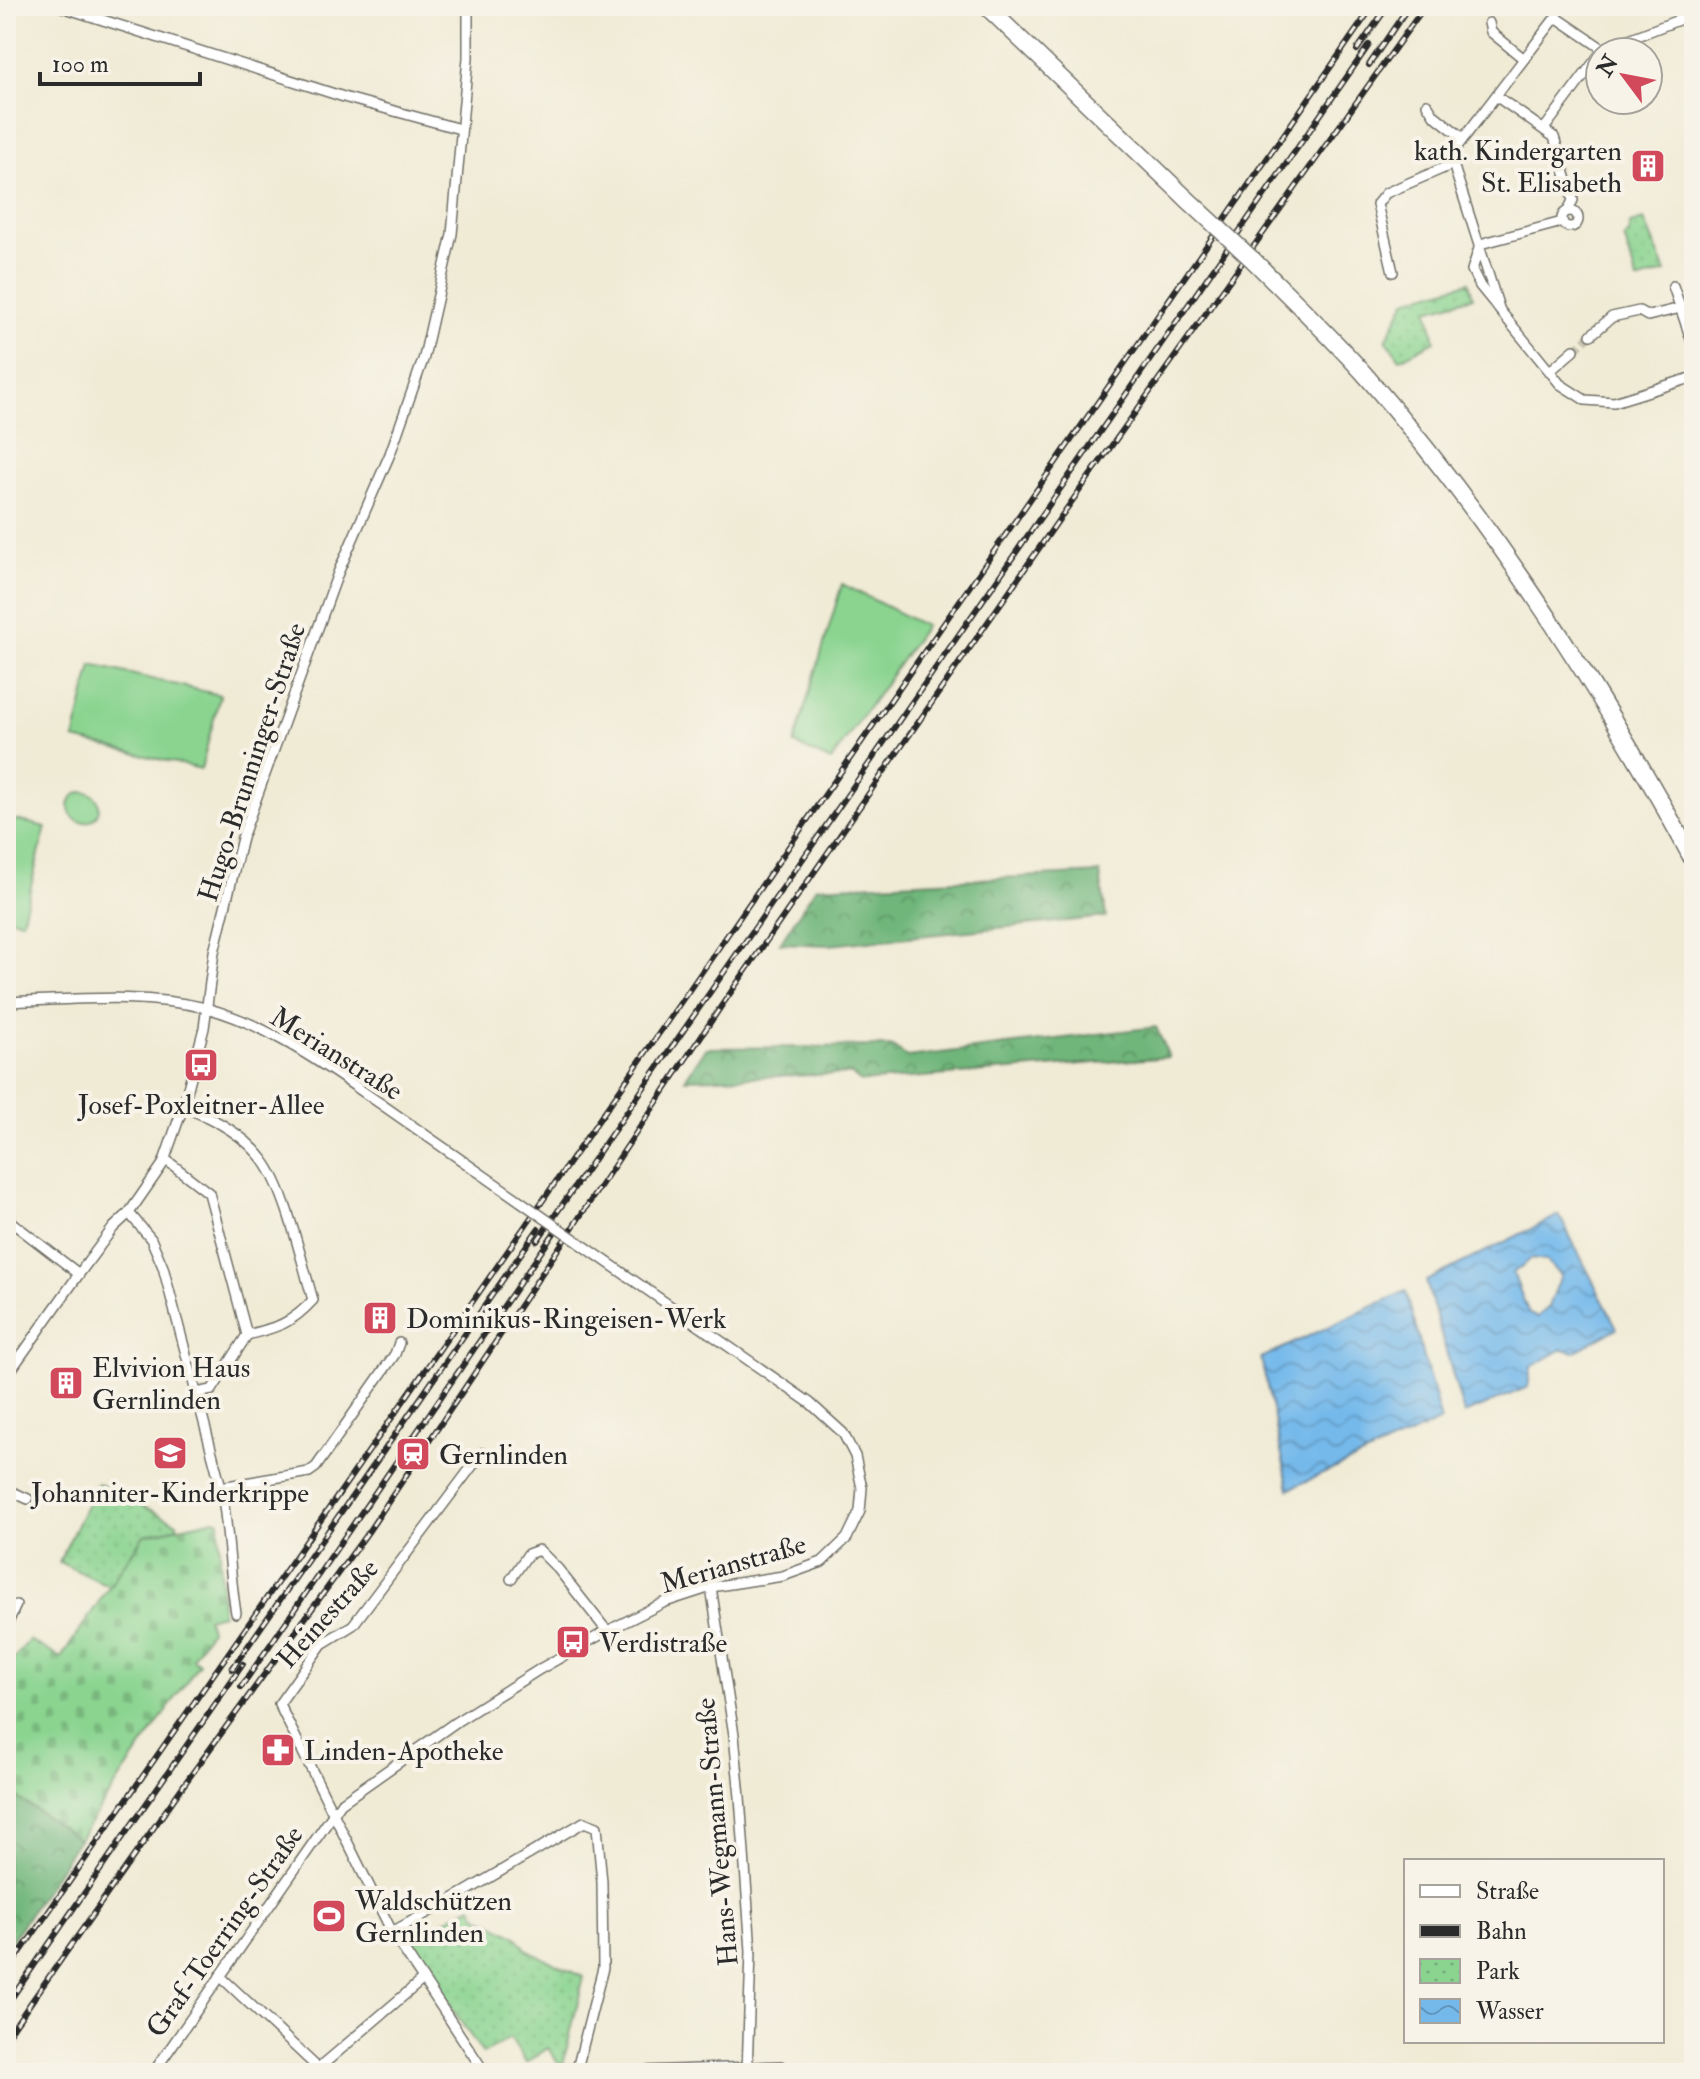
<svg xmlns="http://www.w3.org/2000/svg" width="1700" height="2079" font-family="'IM FELL Double Pica',serif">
<defs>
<pattern id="forest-crowns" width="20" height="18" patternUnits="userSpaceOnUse" patternTransform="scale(2)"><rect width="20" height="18" fill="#6fb67a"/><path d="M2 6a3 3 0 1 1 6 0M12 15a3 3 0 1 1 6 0" fill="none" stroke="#5b9464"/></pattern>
<pattern id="cemetery-stones" width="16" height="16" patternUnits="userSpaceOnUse" patternTransform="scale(2)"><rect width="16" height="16" fill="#8ad490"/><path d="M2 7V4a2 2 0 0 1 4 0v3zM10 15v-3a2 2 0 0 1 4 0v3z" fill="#77b67c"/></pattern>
<pattern id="park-dots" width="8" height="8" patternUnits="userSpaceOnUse" patternTransform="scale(2)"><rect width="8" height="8" fill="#8ad490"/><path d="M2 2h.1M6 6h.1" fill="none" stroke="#77b67c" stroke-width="1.8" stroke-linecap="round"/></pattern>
<pattern id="water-waves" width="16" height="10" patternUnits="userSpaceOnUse" patternTransform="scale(2)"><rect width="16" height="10" fill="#75b9eb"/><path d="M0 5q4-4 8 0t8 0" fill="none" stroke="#6097bf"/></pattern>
</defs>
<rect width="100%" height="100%" fill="#f7f3e8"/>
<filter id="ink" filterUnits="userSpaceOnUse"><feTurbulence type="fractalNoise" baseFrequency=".0125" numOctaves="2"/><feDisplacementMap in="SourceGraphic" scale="16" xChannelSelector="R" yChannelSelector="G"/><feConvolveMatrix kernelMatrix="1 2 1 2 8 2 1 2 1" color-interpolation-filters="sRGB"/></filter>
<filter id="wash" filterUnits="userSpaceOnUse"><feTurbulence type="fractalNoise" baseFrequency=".006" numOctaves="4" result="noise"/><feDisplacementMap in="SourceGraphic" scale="32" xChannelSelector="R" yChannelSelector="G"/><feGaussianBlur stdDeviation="1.8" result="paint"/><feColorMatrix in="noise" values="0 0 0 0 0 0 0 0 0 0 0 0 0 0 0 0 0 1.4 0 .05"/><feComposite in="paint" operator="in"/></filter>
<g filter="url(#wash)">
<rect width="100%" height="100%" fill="#f0ebd5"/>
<g fill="#8ad490" stroke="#5a805e" stroke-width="2">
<polygon points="842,584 925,626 831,761 794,744"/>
<polygon points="92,665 220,695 201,769 74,739"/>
<circle cx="84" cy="807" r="15"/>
<polygon points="12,819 46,827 22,921 6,917 6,842"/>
</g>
<g fill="url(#forest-crowns)" stroke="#4d7052" stroke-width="2">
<polygon points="1100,873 1106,917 829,945 780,943 816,887"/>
<polygon points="1156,1027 1169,1057 861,1082 851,1074 685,1079 706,1048 891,1046 907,1057"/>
<polygon points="6,1790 79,1839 6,1949"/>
</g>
<polygon fill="url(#cemetery-stones)" stroke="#5a805e" stroke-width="2" points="215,1519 219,1521 222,1614 207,1618 210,1630 192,1658 199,1663 79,1839 6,1790 6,1669 29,1640 61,1658 144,1535"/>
<g fill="url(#park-dots)" stroke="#5a805e" stroke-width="2">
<polygon points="1644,220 1666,272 1637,281 1624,237 1629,233 1630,224"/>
<polygon points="1469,282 1473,297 1428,310 1435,341 1400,359 1386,340 1406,300"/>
<polygon points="97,1483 177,1523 178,1527 144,1535 109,1586 59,1562"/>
<polygon points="472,1906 477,1915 517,1937 528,1951 584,1977 562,2068 548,2048 526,2063 510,2038 483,2054 406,1941"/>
</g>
<g fill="url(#water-waves)" stroke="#50728b" stroke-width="2" fill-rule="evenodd">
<path d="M 1559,1215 L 1617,1328 L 1574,1352 L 1563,1349 L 1531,1367 L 1528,1387 L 1464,1414 L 1426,1281 ZM 1531,1259 L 1546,1261 L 1561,1275 L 1549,1307 L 1537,1317 L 1529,1314 L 1513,1273 Z"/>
<polygon points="1406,1291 1441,1421 1289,1489 1261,1358"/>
</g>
</g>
<g filter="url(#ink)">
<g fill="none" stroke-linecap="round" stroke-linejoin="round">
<polyline stroke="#c9c5b3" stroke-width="9" stroke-dasharray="9 4.5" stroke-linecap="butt" points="1574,350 1591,335"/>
<g stroke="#706e66" stroke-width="12">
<g id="street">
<polyline points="59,6 347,98 460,129"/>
<polyline points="1556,17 1603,49"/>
<polyline points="1489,23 1491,32 1524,59"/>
<polyline points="1603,49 1694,14"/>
<polyline points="1496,96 1554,137 1573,200 1568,211"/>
<polyline points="1427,104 1434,115 1463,138"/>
<polyline points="1544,129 1600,54"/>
<circle cx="1570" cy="219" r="8"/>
<polyline points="1480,244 1562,222"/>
<polyline points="1480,245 1472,270 1480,286 1560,384 1585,400 1614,402 1694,377"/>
<polyline points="1393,272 1377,204 1386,193 1453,164"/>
<polyline points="1673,286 1694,348"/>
<polyline points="1500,311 1453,164 1453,152 1556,17 1561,6"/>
<polyline points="1682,312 1694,308"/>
<polyline points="1591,335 1612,317 1639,311 1648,316 1681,308"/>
<polyline points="1550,371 1574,350"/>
<path d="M 6,1002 C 72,1000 141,992 206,1008 C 270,1025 327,1067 381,1104 C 427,1136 474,1169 520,1201"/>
<path d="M 183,1107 C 214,1118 244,1134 264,1161 C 286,1190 302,1263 313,1300 C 291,1324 278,1327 247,1335"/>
<polyline points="165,1159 209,1193 247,1335 212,1390 196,1393"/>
<path d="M 129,1213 L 151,1239 L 163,1267 L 221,1487 C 229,1529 229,1571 236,1613"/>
<polyline points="6,1218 79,1274"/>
<polyline points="6,1377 79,1274 113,1228 129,1213 163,1164 183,1107 204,1028 214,952 242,838 338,573 390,454 424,357 452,234 468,58 468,6"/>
<polyline points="482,1453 353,1625 322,1644 279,1704 392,1932 485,2073"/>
<polyline points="221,1487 309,1472 316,1467 395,1354 399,1343"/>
<polyline points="6,1489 28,1499"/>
<polyline points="511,1579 528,1554 539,1550 558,1569 607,1631"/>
<polyline points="711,1587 734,1735 740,1797 751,1951 747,2073"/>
<polyline points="6,1627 16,1605"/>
<polyline points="392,1932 465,1892 584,1822 597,1827 602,1882 603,1968 576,2073"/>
<polyline points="220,1976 320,2070"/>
<polyline points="153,2073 341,1803 456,1722 540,1669 607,1631 665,1602 711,1587 783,1576 822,1562 847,1538 860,1511 862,1488 855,1456 843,1433 810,1403 594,1253"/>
<polyline points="313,2073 422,1980"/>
<polyline points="589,2073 781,2066"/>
</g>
</g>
<g stroke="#706e66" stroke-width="19">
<g id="highway">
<polyline points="986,6 1187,199"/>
<path d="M 1253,260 C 1291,298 1331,336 1367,377 C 1495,525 1602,690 1694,862"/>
</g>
</g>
<use href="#street" stroke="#fff" stroke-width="9"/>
<use href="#highway" stroke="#fff" stroke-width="16"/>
<g stroke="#2b2b2b" stroke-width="6">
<g id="rail">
<polyline points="1357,50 1388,6"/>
<polyline points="1369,65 1409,6"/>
<polyline points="537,1241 1369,45"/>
<polyline points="232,1669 538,1229"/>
<polyline points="241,1687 554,1233"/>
<polyline points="6,1973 1373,6"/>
<polyline points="6,2006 243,1664"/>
<polyline points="6,2038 183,1786 368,1532 722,1005 1060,518 1425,6"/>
</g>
</g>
<use href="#rail" stroke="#f7f3e8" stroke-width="3" stroke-dasharray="9" stroke-linecap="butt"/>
<g stroke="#706e66" stroke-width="12" stroke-linecap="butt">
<polyline id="street-bridge" points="520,1201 594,1253"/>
</g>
<g stroke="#706e66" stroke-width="19" stroke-linecap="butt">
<polyline id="highway-bridge" points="1187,199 1253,260"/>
</g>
<use href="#street-bridge" stroke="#fff" stroke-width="9"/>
<use href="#highway-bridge" stroke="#fff" stroke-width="16"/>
</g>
</g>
<defs>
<g id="building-square" transform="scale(1.8)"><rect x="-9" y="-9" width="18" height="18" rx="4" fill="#d1495b" stroke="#f7f3e8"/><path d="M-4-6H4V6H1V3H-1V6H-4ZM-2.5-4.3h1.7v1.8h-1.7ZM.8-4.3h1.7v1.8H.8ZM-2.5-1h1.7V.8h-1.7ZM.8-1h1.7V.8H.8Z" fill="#fff"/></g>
<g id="bus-square" transform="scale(1.8)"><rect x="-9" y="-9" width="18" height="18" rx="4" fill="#d1495b" stroke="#f7f3e8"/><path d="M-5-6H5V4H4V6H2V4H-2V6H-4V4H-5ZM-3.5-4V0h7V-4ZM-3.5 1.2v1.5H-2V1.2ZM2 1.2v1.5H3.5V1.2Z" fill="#fff"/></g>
<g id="school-square" transform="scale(1.8)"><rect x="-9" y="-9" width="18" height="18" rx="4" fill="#d1495b" stroke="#f7f3e8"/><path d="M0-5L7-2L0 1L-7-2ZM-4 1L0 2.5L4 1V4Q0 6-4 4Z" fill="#fff"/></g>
<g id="station-square" transform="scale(1.8)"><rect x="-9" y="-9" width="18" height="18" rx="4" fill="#d1495b" stroke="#f7f3e8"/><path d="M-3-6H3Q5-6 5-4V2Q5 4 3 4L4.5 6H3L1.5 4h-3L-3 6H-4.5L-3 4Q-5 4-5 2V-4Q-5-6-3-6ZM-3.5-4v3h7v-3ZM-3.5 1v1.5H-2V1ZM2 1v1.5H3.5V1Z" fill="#fff"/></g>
<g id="pharmacy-square" transform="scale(1.8)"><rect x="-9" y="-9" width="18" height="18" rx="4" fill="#d1495b" stroke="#f7f3e8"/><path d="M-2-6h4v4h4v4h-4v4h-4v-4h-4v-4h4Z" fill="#fff"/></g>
<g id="stadium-square" transform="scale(1.8)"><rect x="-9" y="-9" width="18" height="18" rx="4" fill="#d1495b" stroke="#f7f3e8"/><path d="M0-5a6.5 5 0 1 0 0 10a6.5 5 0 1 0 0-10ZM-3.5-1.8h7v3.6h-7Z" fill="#fff"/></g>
</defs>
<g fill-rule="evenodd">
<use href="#building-square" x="1648" y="166"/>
<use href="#bus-square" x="201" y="1065"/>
<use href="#building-square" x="380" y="1318"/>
<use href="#building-square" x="66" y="1383"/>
<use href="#school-square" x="170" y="1453"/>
<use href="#station-square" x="413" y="1454"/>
<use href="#bus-square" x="573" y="1642"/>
<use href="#pharmacy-square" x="278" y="1750"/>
<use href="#stadium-square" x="329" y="1916"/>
</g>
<g text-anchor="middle" stroke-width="8" stroke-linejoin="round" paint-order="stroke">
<g font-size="28" fill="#2b2b2b" stroke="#f7f3e8" text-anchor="start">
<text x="1622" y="160" text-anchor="end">kath. Kindergarten<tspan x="1622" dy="32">St. Elisabeth</tspan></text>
<text x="201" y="1114" text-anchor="middle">Josef-Poxleitner-Allee</text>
<text x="406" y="1328">Dominikus-Ringeisen-Werk</text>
<text x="92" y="1377">Elvivion Haus<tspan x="92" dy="32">Gernlinden</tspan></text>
<text x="439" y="1464">Gernlinden</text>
<text x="170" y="1502" text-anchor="middle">Johanniter-Kinderkrippe</text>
<text x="599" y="1652">Verdistraße</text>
<text x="304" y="1760">Linden-Apotheke</text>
<text x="355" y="1910">Waldschützen<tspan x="355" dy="32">Gernlinden</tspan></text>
</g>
<g font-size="28" fill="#2b2b2b" stroke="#f7f3e8">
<text transform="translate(251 762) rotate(-72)" y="10">Hugo-Brunninger-Straße</text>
<text transform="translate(337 1053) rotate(32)" y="10">Merianstraße</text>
<text transform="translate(733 1563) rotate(-16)" y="10">Merianstraße</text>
<text transform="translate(327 1613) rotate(-48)" y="10">Heinestraße</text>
<text transform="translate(716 1832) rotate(-95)" y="10">Hans-Wegmann-Straße</text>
<text transform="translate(224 1931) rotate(-55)" y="10">Graf-Toerring-Straße</text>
</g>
</g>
<rect width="1700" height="2079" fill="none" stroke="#f7f3e8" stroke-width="32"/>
<rect x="1404" y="1859" width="260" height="184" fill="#f7f3e8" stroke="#a5a39c" stroke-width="2"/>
<rect x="1420" y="1885" width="40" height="12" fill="#ffffff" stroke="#a5a39c" stroke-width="2"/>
<text x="1476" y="1899" font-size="24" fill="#2b2b2b">Straße</text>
<rect x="1420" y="1925" width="40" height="12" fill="#2b2b2b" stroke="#a5a39c" stroke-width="2"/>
<text x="1476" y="1939" font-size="24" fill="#2b2b2b">Bahn</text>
<rect x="1420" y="1959" width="40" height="24" fill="url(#park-dots)" stroke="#a5a39c" stroke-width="2"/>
<text x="1476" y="1979" font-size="24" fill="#2b2b2b">Park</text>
<rect x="1420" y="1999" width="40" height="24" fill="url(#water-waves)" stroke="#a5a39c" stroke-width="2"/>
<text x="1476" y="2019" font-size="24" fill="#2b2b2b">Wasser</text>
<g transform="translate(1624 76) rotate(302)"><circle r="38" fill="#f7f3e8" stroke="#a5a39c" stroke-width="2"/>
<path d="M0-6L14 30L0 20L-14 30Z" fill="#d1495b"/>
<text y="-12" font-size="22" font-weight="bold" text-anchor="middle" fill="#2b2b2b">N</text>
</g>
<path d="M40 72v12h160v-12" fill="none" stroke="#2b2b2b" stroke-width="4"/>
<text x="52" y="72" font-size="24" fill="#2b2b2b" stroke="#f7f3e8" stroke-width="6" paint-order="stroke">100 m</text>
</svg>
